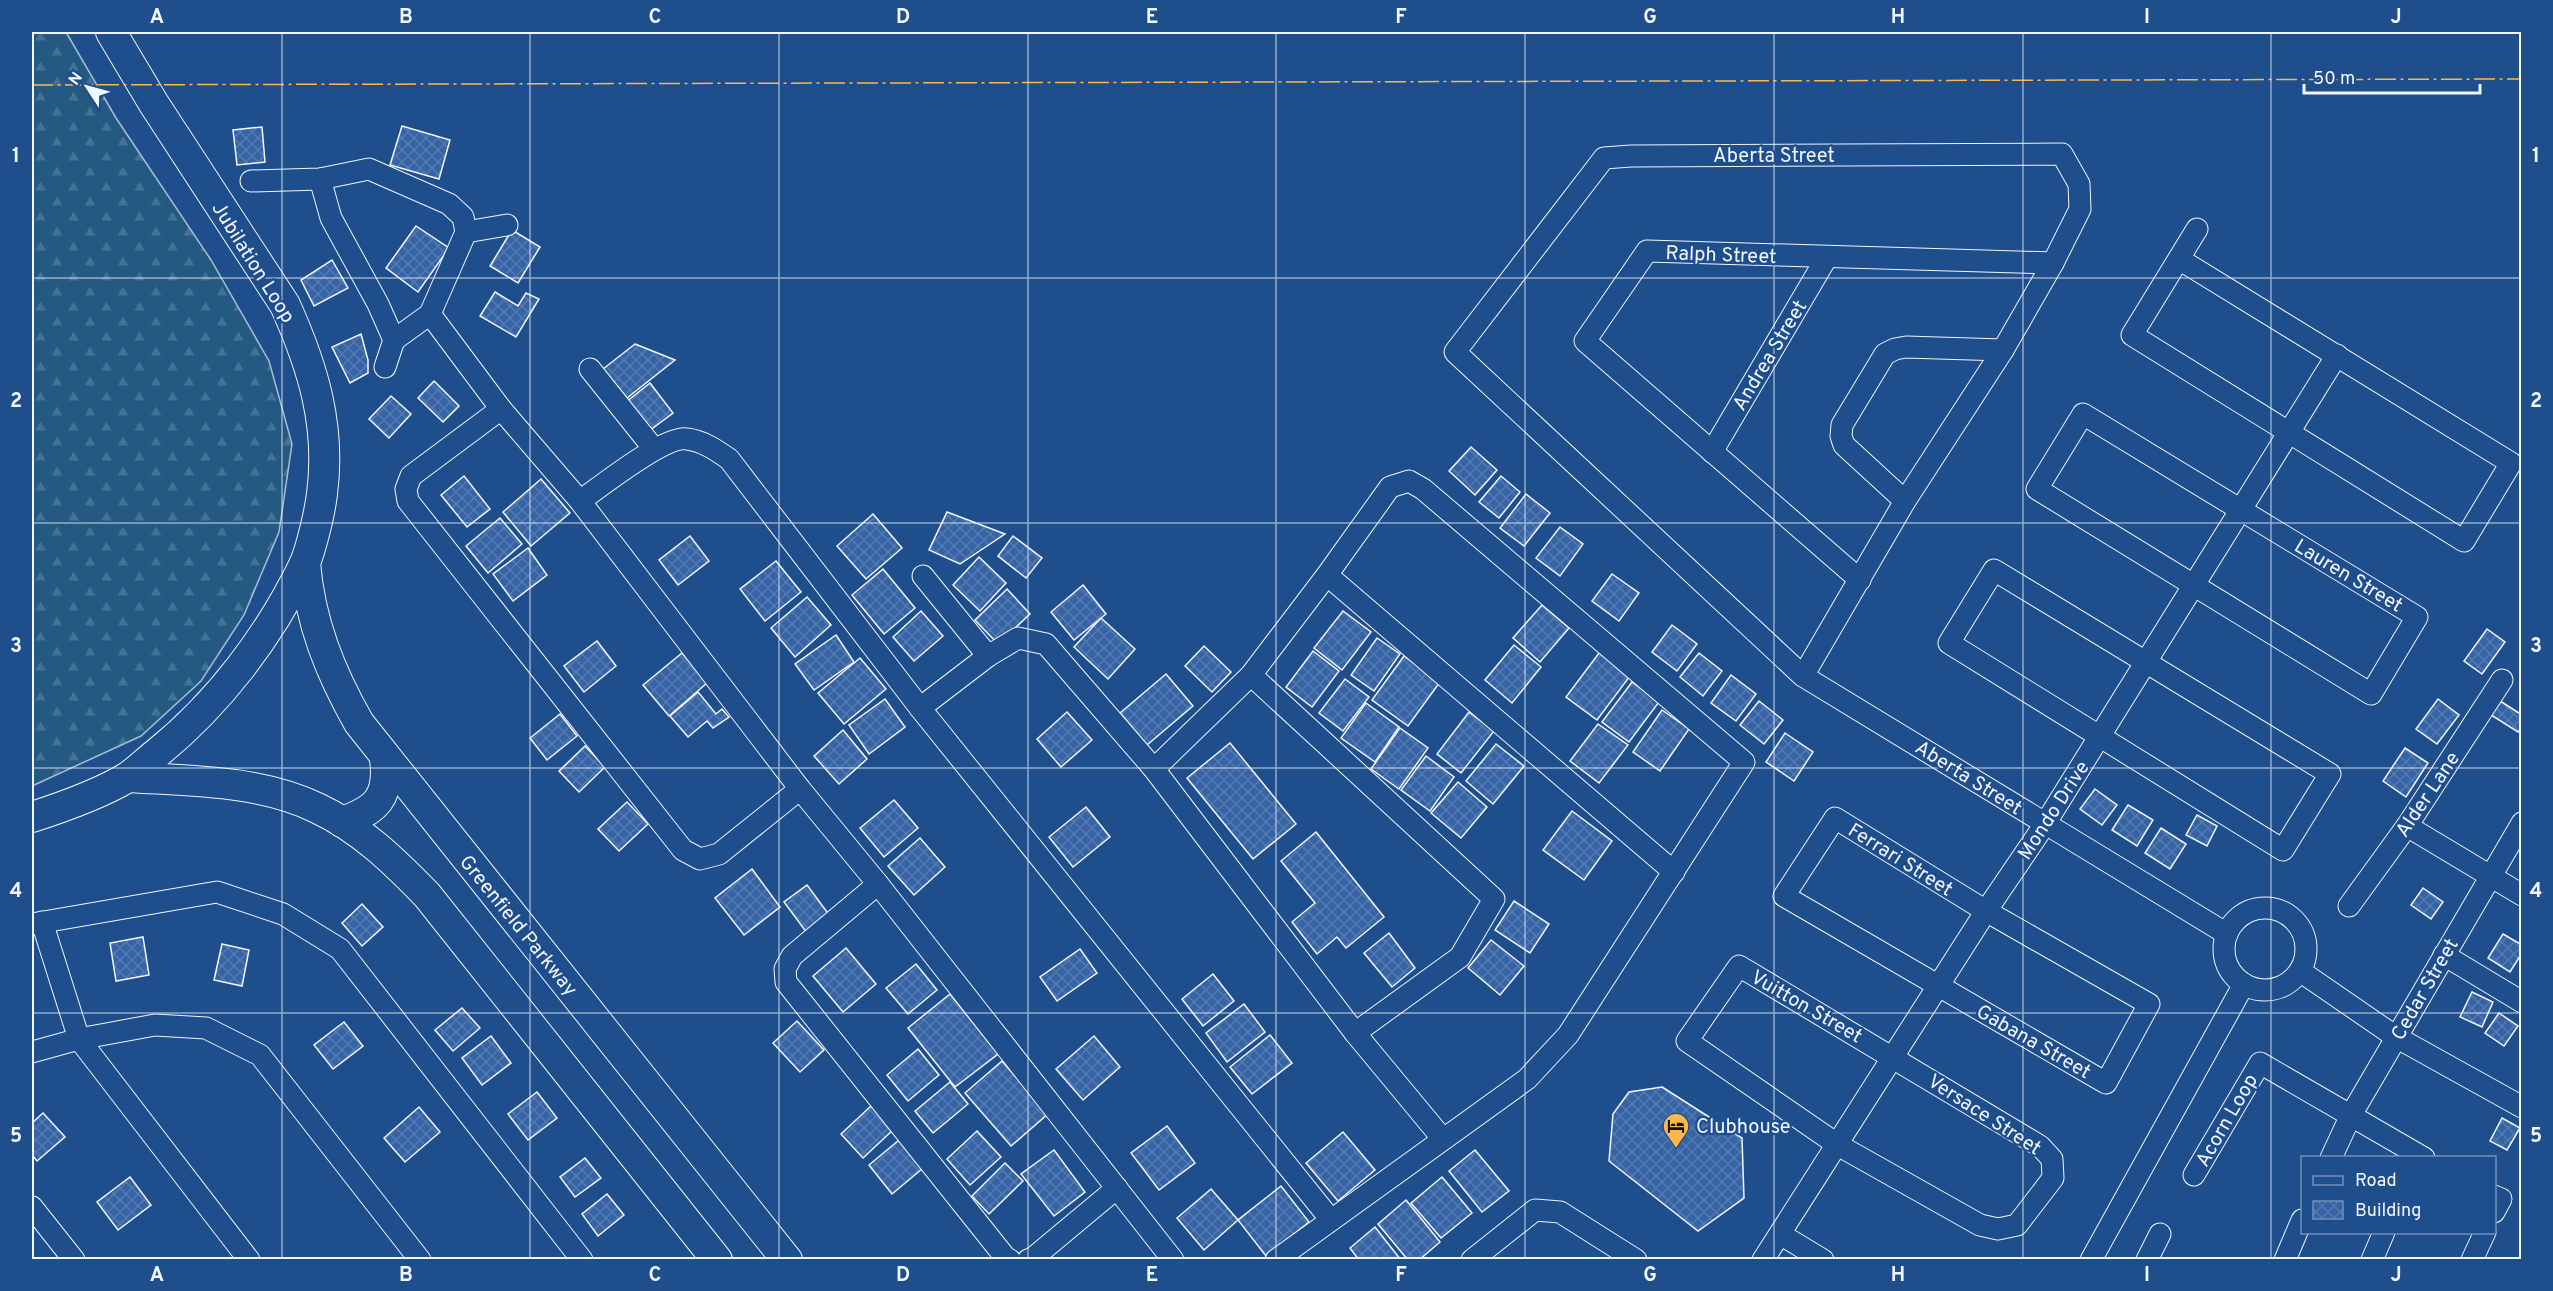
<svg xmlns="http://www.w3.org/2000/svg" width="2553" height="1291" font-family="Overpass,sans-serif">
<defs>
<pattern id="forest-firs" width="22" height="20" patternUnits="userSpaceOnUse" patternTransform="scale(1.5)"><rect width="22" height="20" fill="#245a82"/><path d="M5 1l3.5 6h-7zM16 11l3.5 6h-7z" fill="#447295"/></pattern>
<pattern id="building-cross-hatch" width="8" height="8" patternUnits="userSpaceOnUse" patternTransform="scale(1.5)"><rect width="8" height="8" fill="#3563a3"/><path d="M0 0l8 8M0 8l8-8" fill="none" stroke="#537ab1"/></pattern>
</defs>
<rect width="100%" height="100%" fill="#1f4e8c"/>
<polygon fill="url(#forest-firs)" stroke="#a8bbd7" stroke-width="1.5" points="32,32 66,32 116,118 211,260 269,361 292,444 279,532 244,615 201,681 141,736 32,786"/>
<g fill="url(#building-cross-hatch)" stroke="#f2f6ff" stroke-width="1.5">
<polygon points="402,126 450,140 439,179 390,165"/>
<polygon points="262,127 265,162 237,165 233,130"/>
<polygon points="416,226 449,248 418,292 386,268"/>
<polygon points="512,230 540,247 518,283 490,266"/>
<polygon points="332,260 348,288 314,306 301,280"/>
<polygon points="495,292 518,306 526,293 539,299 516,337 480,316"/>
<polygon points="361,334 368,360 368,373 350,383 332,347"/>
<polygon points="635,344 675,360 627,398 603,369"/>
<polygon points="434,381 459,406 443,422 418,398"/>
<polygon points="650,383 673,413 649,431 626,402"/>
<polygon points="391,396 411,414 389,438 369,419"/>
<polygon points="1471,447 1497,470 1475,495 1449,471"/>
<polygon points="464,476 490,509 467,527 441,495"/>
<polygon points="1501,476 1520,492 1499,518 1479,502"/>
<polygon points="541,479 570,513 531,546 503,512"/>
<polygon points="1526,494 1550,513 1524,546 1500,528"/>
<polygon points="947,512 1005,534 960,564 929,550"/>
<polygon points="873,514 902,548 866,579 837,546"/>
<polygon points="500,518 522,544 488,573 466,546"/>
<polygon points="1560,527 1583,544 1560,576 1536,558"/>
<polygon points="690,536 709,561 678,585 659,560"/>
<polygon points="1013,536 1042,558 1026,578 998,556"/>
<polygon points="528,548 547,575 513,601 493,574"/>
<polygon points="979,557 1006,583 980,611 953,585"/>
<polygon points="776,561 801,592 765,621 740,589"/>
<polygon points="883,569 915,608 884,634 852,595"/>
<polygon points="1612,574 1639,593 1619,621 1592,601"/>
<polygon points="1083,585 1106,614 1074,640 1051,612"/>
<polygon points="1007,589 1030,614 998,644 975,620"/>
<polygon points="807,597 831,625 795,657 771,628"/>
<polygon points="1542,605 1569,628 1540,662 1513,638"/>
<polygon points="921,611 943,636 914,661 893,637"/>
<polygon points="1343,611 1371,632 1342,670 1314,648"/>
<polygon points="1101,618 1135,649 1108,679 1074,647"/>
<polygon points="1672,625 1697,644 1677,671 1652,652"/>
<polygon points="2487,629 2505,642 2482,674 2464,661"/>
<polygon points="836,635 854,662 814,690 795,664"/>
<polygon points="1377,638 1400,654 1374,691 1351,675"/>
<polygon points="597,641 616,666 584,692 564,666"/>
<polygon points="1514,645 1541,667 1512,703 1485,680"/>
<polygon points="1204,646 1231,672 1212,692 1185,666"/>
<polygon points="1313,651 1339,671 1312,707 1286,687"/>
<polygon points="682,653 707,683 669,716 643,685"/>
<polygon points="1599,653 1630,676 1597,720 1566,697"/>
<polygon points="1699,653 1722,671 1703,696 1680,677"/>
<polygon points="1404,656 1440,682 1408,726 1372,700"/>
<polygon points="860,658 886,689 844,724 818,693"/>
<polygon points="1166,674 1193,706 1147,745 1120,713"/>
<polygon points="1731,675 1756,694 1736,721 1711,703"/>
<polygon points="1345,679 1369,697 1343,731 1319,713"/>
<polygon points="1632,682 1659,702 1629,742 1602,722"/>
<polygon points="698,692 716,714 722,709 729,717 713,728 707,721 688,737 670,716"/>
<polygon points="885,699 905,727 869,754 849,725"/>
<polygon points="2438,699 2459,715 2437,744 2416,729"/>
<polygon points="2497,699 2522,715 2522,727 2518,732 2488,713"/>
<polygon points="1759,701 1783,720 1764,744 1740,725"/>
<polygon points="1366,703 1399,727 1375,762 1341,738"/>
<polygon points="1662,710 1689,729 1660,771 1633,752"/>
<polygon points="1067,712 1092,740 1061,767 1037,739"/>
<polygon points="1469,712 1494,731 1461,773 1437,754"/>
<polygon points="560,714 577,736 547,760 530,738"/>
<polygon points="1598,724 1628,745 1599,783 1570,761"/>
<polygon points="1400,728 1428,748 1399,789 1371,769"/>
<polygon points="843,730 867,759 839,784 814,756"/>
<polygon points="1785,733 1813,752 1794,781 1766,762"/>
<polygon points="1230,743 1296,824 1253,859 1187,778"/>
<polygon points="1496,744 1524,766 1493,804 1466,781"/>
<polygon points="585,746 605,767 579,792 559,771"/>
<polygon points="2405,748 2428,763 2406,797 2383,781"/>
<polygon points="1426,756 1454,777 1430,811 1401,790"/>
<polygon points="1458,782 1487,807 1461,838 1431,813"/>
<polygon points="2095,789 2117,805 2102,825 2080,809"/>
<polygon points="894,800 918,828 884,857 860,828"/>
<polygon points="627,802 648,824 619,851 598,829"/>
<polygon points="2128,805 2153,820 2137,846 2112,830"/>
<polygon points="1086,807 1110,837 1073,867 1049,837"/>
<polygon points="1572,811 1612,841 1584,880 1543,850"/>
<polygon points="2197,815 2217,826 2207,846 2186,835"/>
<polygon points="2161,828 2186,844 2170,869 2145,853"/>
<polygon points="1316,832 1384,917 1346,948 1337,937 1317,954 1292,922 1315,903 1281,861"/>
<polygon points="920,838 945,867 914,895 888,866"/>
<polygon points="752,869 780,907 744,935 715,898"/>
<polygon points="807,885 830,916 807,933 784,902"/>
<polygon points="2423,888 2443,902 2431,919 2411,905"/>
<polygon points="1514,901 1549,924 1530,953 1495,930"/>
<polygon points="362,904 383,927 362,946 342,923"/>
<polygon points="1389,933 1415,968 1392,987 1364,953"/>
<polygon points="2503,934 2522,945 2522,953 2510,972 2488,958"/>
<polygon points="143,937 149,975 116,981 110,943"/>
<polygon points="1491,940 1524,966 1500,995 1468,968"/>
<polygon points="222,944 249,950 242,986 214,980"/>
<polygon points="846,948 876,984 843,1012 813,976"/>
<polygon points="1080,949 1097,973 1057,1001 1040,977"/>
<polygon points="916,964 937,990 908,1014 886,988"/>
<polygon points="1213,974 1234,1001 1203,1026 1182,999"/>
<polygon points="2472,992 2493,1002 2482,1027 2460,1017"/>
<polygon points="950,994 998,1054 955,1087 908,1028"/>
<polygon points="1244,1004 1265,1032 1227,1062 1206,1033"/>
<polygon points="462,1008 480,1028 453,1051 435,1030"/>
<polygon points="2499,1013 2518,1026 2504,1046 2485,1033"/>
<polygon points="797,1021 824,1050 800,1072 773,1043"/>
<polygon points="344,1022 363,1046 333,1069 314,1045"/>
<polygon points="1270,1035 1292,1063 1252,1094 1230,1067"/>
<polygon points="491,1036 511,1063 482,1085 462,1058"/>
<polygon points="1094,1036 1120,1067 1083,1100 1056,1069"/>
<polygon points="918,1049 939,1075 908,1101 887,1075"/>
<polygon points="1002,1061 1048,1114 1011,1146 965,1093"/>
<polygon points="950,1082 968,1104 933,1133 915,1111"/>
<polygon points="1662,1087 1742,1138 1744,1198 1698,1231 1609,1161 1613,1114 1629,1092"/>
<polygon points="537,1092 557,1118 528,1140 508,1114"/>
<polygon points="872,1105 894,1129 863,1158 841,1134"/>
<polygon points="419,1107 440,1132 405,1162 384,1138"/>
<polygon points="43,1113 65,1137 37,1161 32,1155 32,1123"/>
<polygon points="2502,1118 2520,1128 2507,1150 2490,1141"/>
<polygon points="1167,1126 1195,1163 1159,1190 1131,1153"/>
<polygon points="977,1131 1001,1157 970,1185 947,1159"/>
<polygon points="1343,1132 1375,1170 1338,1201 1306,1163"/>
<polygon points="899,1140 922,1169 892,1194 869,1165"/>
<polygon points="1054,1150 1085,1192 1054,1216 1021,1174"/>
<polygon points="1475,1150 1509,1191 1482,1212 1449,1171"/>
<polygon points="585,1158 601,1178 575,1197 560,1177"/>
<polygon points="1005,1163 1023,1181 989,1214 972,1196"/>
<polygon points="130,1177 151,1205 118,1230 97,1202"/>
<polygon points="1442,1177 1472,1213 1441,1238 1411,1203"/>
<polygon points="1281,1186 1309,1222 1266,1256 1238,1220"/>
<polygon points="1211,1189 1238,1220 1204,1250 1177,1218"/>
<polygon points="607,1194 624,1215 598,1236 582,1214"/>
<polygon points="1406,1200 1440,1242 1419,1260 1408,1260 1378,1224"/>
<polygon points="1375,1227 1401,1260 1359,1260 1350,1248"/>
</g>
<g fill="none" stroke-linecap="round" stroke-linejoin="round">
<g stroke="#f2f6ff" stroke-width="23">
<g id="minor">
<polyline points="320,179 331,218 378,304 394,340 385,367"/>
<polyline points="251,181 320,179 369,169 449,204 463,217 466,232 430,314 394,340"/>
<polyline points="466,232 507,225"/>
<polyline points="2179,259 2511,463 2464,541 2132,335 2197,229"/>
<polyline points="430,314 501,409 580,501 800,789 878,884 1173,1260"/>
<polyline points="590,369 654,449"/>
<polyline points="501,409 411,476 406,489 408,501 683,850 700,859 719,854 800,789"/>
<polygon points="2083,414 2417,617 2371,694 2037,489"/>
<polyline points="1712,452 1827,257"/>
<path d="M 580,501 C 600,487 665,435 687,439 C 703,441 716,450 729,459 L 920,708 L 1331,1220"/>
<polyline points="1905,501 1844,445 1841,436 1842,425 1885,354 1895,349 1906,347 2003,350"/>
<polygon points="1994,570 2330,774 2283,850 1949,643"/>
<polyline points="1327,575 1674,872"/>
<polyline points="923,576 988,656"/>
<polyline points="1860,580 1585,341 1647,251 2053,263"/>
<polyline points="1251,675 1494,899 1460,957 1355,1033"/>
<polyline points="1803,676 1905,501 2003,350 2053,263 2080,209 2079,184 2062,154 1631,156 1604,158 1455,352 1803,676 2227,934"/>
<polyline points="920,708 988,656 1018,638 1046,644 1154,769 1355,1033 1442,1138"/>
<polyline points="1154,769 1251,675 1327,575 1390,487 1409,481 1423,489 1744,762 1568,1035 1527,1079 1276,1260"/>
<polygon points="1835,818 1986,911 2149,1004 2106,1083 1784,896"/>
<polyline points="2407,826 2522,895"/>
<polyline points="878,884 792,956 785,969 786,982 1005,1257 1010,1260"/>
<polyline points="2349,906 2407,826 2502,680"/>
<circle cx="2265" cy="949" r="41"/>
<polyline points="42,922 79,1039 249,1260"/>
<polyline points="32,924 217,892 283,914 340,949 582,1260"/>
<polyline points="2444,955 2522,1002"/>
<polygon points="1739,966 2040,1146 2052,1159 2053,1178 2017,1225 1998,1229 1980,1225 1838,1145 1687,1041"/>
<polyline points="2300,971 2396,1037 2522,1107"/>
<polyline points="32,1052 79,1039 155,1025 206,1028 260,1055 420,1260"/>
<polyline points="2331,1158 2351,1115 2522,823"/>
<polyline points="2194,1175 2260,1063 2424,1158"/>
<polyline points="2494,1196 2501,1199 2494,1212"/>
<polyline points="32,1207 74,1260"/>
<polyline points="1780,1234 1823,1260"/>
<polyline points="1028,1260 1033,1258 1117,1188"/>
<polyline points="1472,1260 1535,1210 1560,1212 1636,1260"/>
<polyline points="1763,1260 1986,911 2045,824 2337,355"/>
<polyline points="2091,1260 2244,984"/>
<polyline points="2147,1260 2160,1234"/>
<polyline points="2285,1260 2302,1220"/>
<polyline points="2372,1260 2384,1232"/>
<polyline points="2472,1260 2485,1232"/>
</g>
</g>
<g stroke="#f2f6ff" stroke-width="32">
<g id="secondary">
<path d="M 305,563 C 310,622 330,672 359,723 L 787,1260"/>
<path d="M 128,777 C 190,781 259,780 317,808 C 360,828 394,861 427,895 L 717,1260"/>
<path d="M 32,817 C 63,807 100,794 128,777 C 138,770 147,761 156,754 C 218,704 269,637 304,565 C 311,550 320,511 322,494 C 331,426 313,367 285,305 L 154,104 L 111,32"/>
<path d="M 342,822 C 376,810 390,798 385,759"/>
</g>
</g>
<use href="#minor" stroke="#1f4e8c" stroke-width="21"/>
<use href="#secondary" stroke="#1f4e8c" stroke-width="30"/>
<polyline stroke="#ffb74d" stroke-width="1.5" stroke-dasharray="21 4.5 3 4.5" stroke-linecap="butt" points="32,85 2522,79"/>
</g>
<path fill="none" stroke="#f2f6ff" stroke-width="1.5" stroke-opacity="0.55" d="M 282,32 L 282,1260M 530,32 L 530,1260M 779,32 L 779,1260M 1028,32 L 1028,1260M 1276,32 L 1276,1260M 1525,32 L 1525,1260M 1774,32 L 1774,1260M 2023,32 L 2023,1260M 2271,32 L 2271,1260M 32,278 L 2522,278M 32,523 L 2522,523M 32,768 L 2522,768M 32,1013 L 2522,1013"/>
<defs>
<g id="hotel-pin" transform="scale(1.35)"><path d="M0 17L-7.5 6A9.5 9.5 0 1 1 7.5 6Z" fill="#ffb74d" stroke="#1f4e8c"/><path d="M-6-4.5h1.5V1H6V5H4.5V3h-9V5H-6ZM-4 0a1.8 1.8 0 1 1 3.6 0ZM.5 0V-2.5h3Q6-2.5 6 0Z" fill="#111"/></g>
</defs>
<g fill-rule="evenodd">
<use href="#hotel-pin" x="1676" y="1126"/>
</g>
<g text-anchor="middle" stroke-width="4.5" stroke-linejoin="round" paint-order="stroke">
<g font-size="20" fill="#f2f6ff" stroke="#1f4e8c">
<text x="1774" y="162">Aberta Street</text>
<text transform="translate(1721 254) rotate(2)" y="7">Ralph Street</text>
<text transform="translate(254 262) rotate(58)" y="7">Jubilation Loop</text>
<text transform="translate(1769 355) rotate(-59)" y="7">Andrea Street</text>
<text transform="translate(2349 575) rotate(31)" y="7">Lauren Street</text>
<text transform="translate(1969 777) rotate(32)" y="7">Aberta Street</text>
<text transform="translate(2427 794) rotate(-56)" y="7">Alder Lane</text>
<text transform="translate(2053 810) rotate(-57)" y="7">Mondo Drive</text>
<text transform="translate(1901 859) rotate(32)" y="7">Ferrari Street</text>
<text transform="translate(519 925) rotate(51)" y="7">Greenfield Parkway</text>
<text transform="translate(2424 989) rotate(-60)" y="7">Cedar Street</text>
<text transform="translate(1807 1006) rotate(30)" y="7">Vuitton Street</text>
<text transform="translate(2034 1041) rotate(30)" y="7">Gabana Street</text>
<text transform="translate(1985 1114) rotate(33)" y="7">Versace Street</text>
<text transform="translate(2226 1120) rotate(-60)" y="7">Acorn Loop</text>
</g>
<g font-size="20" fill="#f2f6ff" stroke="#1f4e8c" text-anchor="start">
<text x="1696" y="1133">Clubhouse</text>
</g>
</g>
<rect width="2553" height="1291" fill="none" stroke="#1f4e8c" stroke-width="66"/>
<rect x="2301" y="1156" width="195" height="78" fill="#1f4e8c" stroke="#7391ba" stroke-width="1.5"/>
<rect x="2313" y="1176" width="30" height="9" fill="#1f4e8c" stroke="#7391ba" stroke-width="1.5"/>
<text x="2355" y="1186" font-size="18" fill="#f2f6ff">Road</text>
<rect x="2313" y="1201" width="30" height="18" fill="url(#building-cross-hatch)" stroke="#7391ba" stroke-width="1.5"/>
<text x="2355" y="1216" font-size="18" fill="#f2f6ff">Building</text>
<g transform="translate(87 87) rotate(306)" stroke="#1f4e8c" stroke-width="4.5" paint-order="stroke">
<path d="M0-4.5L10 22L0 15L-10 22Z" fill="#f2f6ff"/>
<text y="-9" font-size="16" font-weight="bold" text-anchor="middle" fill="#f2f6ff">N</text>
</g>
<path d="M2304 84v9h176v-9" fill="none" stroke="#f2f6ff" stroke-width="3"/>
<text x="2313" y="84" font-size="18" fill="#f2f6ff" stroke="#1f4e8c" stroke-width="4.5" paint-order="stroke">50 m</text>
<rect x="33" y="33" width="2487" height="1225" fill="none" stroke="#f2f6ff" stroke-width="2"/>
<g font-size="20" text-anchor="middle" font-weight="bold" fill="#f2f6ff">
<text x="157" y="23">A</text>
<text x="406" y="23">B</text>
<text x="655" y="23">C</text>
<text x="903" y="23">D</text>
<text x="1152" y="23">E</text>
<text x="1401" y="23">F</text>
<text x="1650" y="23">G</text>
<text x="1898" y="23">H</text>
<text x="2147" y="23">I</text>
<text x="2396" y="23">J</text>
<text x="16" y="162">1</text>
<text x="2536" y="162">1</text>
<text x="16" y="407">2</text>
<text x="2536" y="407">2</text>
<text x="16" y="652">3</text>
<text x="2536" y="652">3</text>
<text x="16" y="897">4</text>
<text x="2536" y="897">4</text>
<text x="16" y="1142">5</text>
<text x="2536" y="1142">5</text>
<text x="157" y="1281">A</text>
<text x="406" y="1281">B</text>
<text x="655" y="1281">C</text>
<text x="903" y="1281">D</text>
<text x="1152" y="1281">E</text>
<text x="1401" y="1281">F</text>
<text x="1650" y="1281">G</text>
<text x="1898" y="1281">H</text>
<text x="2147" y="1281">I</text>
<text x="2396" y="1281">J</text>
</g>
</svg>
